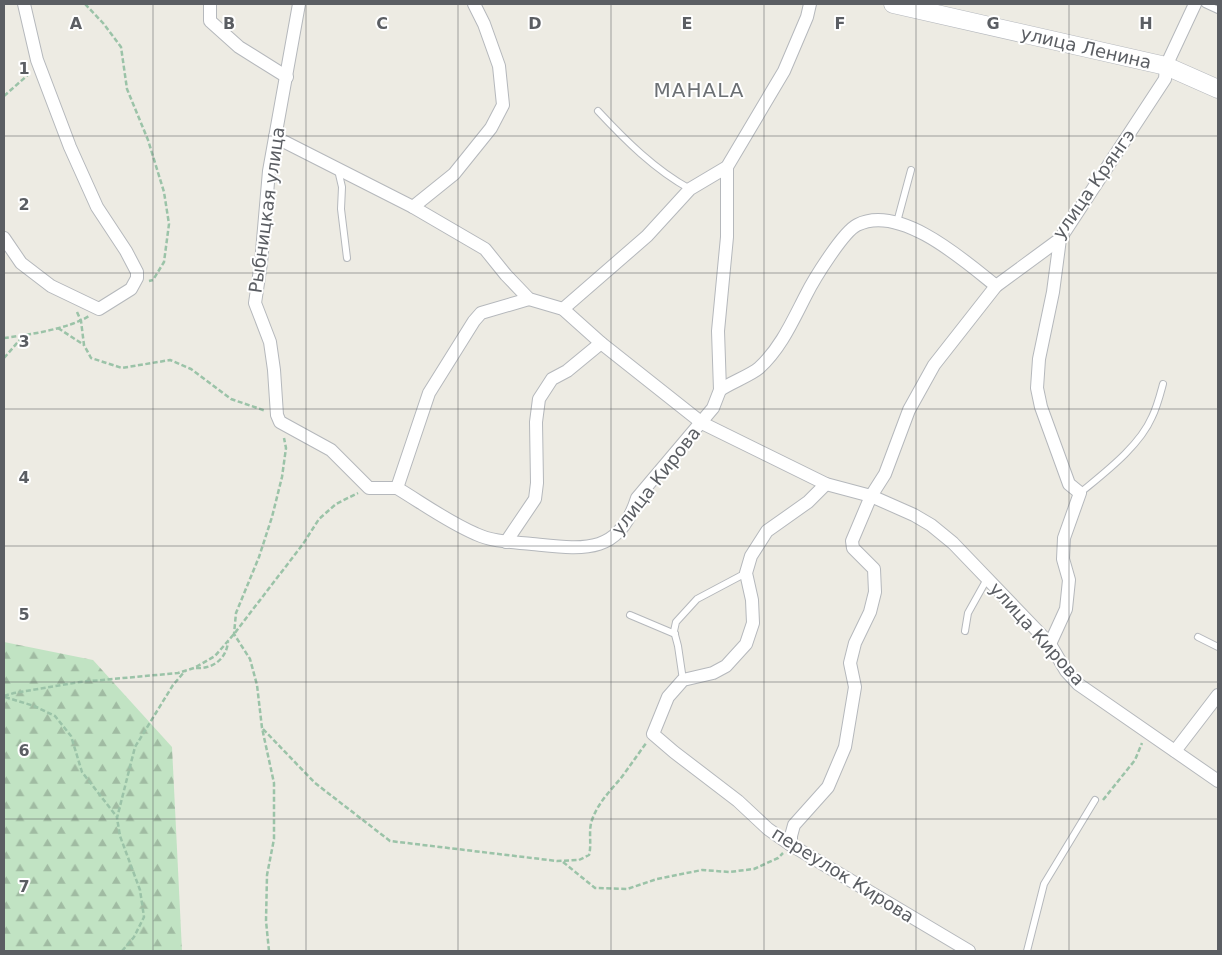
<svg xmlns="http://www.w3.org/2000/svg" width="1222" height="955" font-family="'DejaVu Sans',sans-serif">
<defs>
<pattern id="forest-firs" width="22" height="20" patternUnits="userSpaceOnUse" patternTransform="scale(1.25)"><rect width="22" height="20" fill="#c1e3c3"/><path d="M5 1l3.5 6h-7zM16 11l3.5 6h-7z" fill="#a0bba2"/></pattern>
</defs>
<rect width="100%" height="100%" fill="#edebe3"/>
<polygon fill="url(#forest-firs)" points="4,642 93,660 172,747 182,951 4,951"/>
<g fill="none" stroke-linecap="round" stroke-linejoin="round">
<g stroke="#b5b8bc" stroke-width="8">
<g id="lane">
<polyline points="1205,4 1218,10"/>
<path d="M 598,111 C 625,140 655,170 690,189"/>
<polyline points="338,170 342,187 341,209 347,258"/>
<polyline points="897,222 911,170"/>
<path d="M 1080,493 C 1104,473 1139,447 1152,417 C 1157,407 1160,395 1163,384"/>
<polyline points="630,615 675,634"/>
<polyline points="965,631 968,613 987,579"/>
<polyline points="1198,637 1218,647"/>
<polyline points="683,680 678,646 674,631 676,622 697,599 746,573"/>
<polyline points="1027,951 1044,884 1095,800"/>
</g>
</g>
<g stroke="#b5b8bc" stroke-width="14">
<g id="street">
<polyline points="210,4 210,21 239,47 287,77"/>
<polyline points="299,4 269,171 261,263 255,303 270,342 274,370 277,415 280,422 331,450 369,488 397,488"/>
<polyline points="275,137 413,207 485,249 506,275 529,299 563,309 601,343 702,423 826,484 871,496 914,515 931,525 953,543 1050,644 1066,671 1078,684 1218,781"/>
<polyline points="413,207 454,174 491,128 503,105 499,66 484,24 474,4"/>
<polyline points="4,238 21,263 51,286 99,309 131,289 137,278 137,272 126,251 97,207 70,147 37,60 24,4"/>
<polyline points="563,309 647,236 690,189 727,167 784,71 807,17 810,4"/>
<path d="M 720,390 C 730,383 751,375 759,368 C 781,348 793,320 806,295 C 814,279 843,232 857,225 C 900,203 965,261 996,286"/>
<polyline points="826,484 808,502 767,531 751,556 746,573 752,600 753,623 746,644 726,666 713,673 683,680 668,697 653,734 674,752 738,801 768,829 791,845 969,951"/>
<path d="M 397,488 C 422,503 448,522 476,534 C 493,542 513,542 532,544 C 582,549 619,556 637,498 L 713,408 L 720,390 L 718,331 L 727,237 L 727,167"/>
<polyline points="397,488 429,393 474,321 481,313 529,299"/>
<polyline points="506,542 535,499 537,483 536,422 539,399 552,379 567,371 601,343"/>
<polyline points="1050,644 1066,609 1069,580 1063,559 1064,538 1080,493 1069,484 1041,407 1037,388 1039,359 1053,292 1060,239"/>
<polyline points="1175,751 1218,695"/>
<polyline points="791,845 791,836 794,825 828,787 845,747 855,687 850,663 855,643 870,612 875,592 874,569 853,548 852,541 871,496 885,474 909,410 934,365 996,286 1060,239 1165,79 1166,66 1195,4"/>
</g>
</g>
<g stroke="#b6b9be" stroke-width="19">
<polyline id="secondary" points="893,4 1166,66 1218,89"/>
</g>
<g stroke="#9bc3a8" stroke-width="2.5" stroke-dasharray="5 2.5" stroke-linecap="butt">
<polyline points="85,4 103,23 121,47 127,89 148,140 164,192 169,224 164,262 153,280 149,281"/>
<polyline points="4,96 29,74"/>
<polyline points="77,312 81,321 84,345 91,358 122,368 170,360 191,369 231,399 266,411"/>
<polyline points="58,328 84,345"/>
<path d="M 4,338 C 28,335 68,329 89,316"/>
<polyline points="4,358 24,335"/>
<path d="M 196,668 C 212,669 226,660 228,642"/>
<polyline points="4,696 14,693 80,682 178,673 194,668 215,656 234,634 303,544 319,519 336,504 358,493"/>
<polyline points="5,697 34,706 55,716 71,736 82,772 117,817"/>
<path d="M 263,729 L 315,783 L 390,841 L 557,861 L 579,860 L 589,855 C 592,844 588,831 592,820 C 598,803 610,791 621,778 C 630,766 638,754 647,742"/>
<polyline points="1103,800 1135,760 1142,743"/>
<polyline points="563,862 595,888 627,889 657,879 702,870 729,872 754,869 778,858 783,853"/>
<polyline points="122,951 134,937 144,917 140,890 120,836 117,818 135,747 173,685 185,671"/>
<polyline points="269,951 266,921 267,875 274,839 274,783 262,728 257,685 250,659 234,634 236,613 259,557 272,517 282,477 286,448 284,438"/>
</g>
<use href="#lane" stroke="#fff" stroke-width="6"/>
<use href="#street" stroke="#fff" stroke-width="12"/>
<use href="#secondary" stroke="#fff" stroke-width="18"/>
</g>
<path fill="none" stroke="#5b5e63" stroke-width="1" stroke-opacity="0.55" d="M 153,4 L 153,951M 306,4 L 306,951M 458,4 L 458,951M 611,4 L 611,951M 764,4 L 764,951M 916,4 L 916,951M 1069,4 L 1069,951M 4,136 L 1218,136M 4,273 L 1218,273M 4,409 L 1218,409M 4,546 L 1218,546M 4,682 L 1218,682M 4,819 L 1218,819"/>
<g text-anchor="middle" stroke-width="4" stroke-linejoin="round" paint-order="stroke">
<g font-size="18" fill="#5b5e63" stroke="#fff">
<text transform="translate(1086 48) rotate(13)" y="6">улица Ленина</text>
<text transform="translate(1094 184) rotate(-55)" y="6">улица Крянгэ</text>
<text transform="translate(267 210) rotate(-82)" y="6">Рыбницкая улица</text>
<text transform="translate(656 481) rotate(-52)" y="6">улица Кирова</text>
<text transform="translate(1037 634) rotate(48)" y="6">улица Кирова</text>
<text transform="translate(843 875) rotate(32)" y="6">переулок Кирова</text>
</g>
<g font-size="20" letter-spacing="1" fill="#6c7074" stroke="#fff">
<text x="699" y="97">MAHALA</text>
</g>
</g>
<g font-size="16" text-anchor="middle" font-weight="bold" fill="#5b5e63" stroke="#fff" stroke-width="4" stroke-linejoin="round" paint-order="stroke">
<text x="76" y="29">A</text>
<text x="229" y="29">B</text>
<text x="382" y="29">C</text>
<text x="535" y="29">D</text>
<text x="687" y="29">E</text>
<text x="840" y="29">F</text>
<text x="993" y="29">G</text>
<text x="1146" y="29">H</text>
<text x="24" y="74">1</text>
<text x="24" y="210">2</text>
<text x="24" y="347">3</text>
<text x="24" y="483">4</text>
<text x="24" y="620">5</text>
<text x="24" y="756">6</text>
<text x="24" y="892">7</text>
</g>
<rect width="1222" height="955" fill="none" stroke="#5b5e63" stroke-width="10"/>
</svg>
